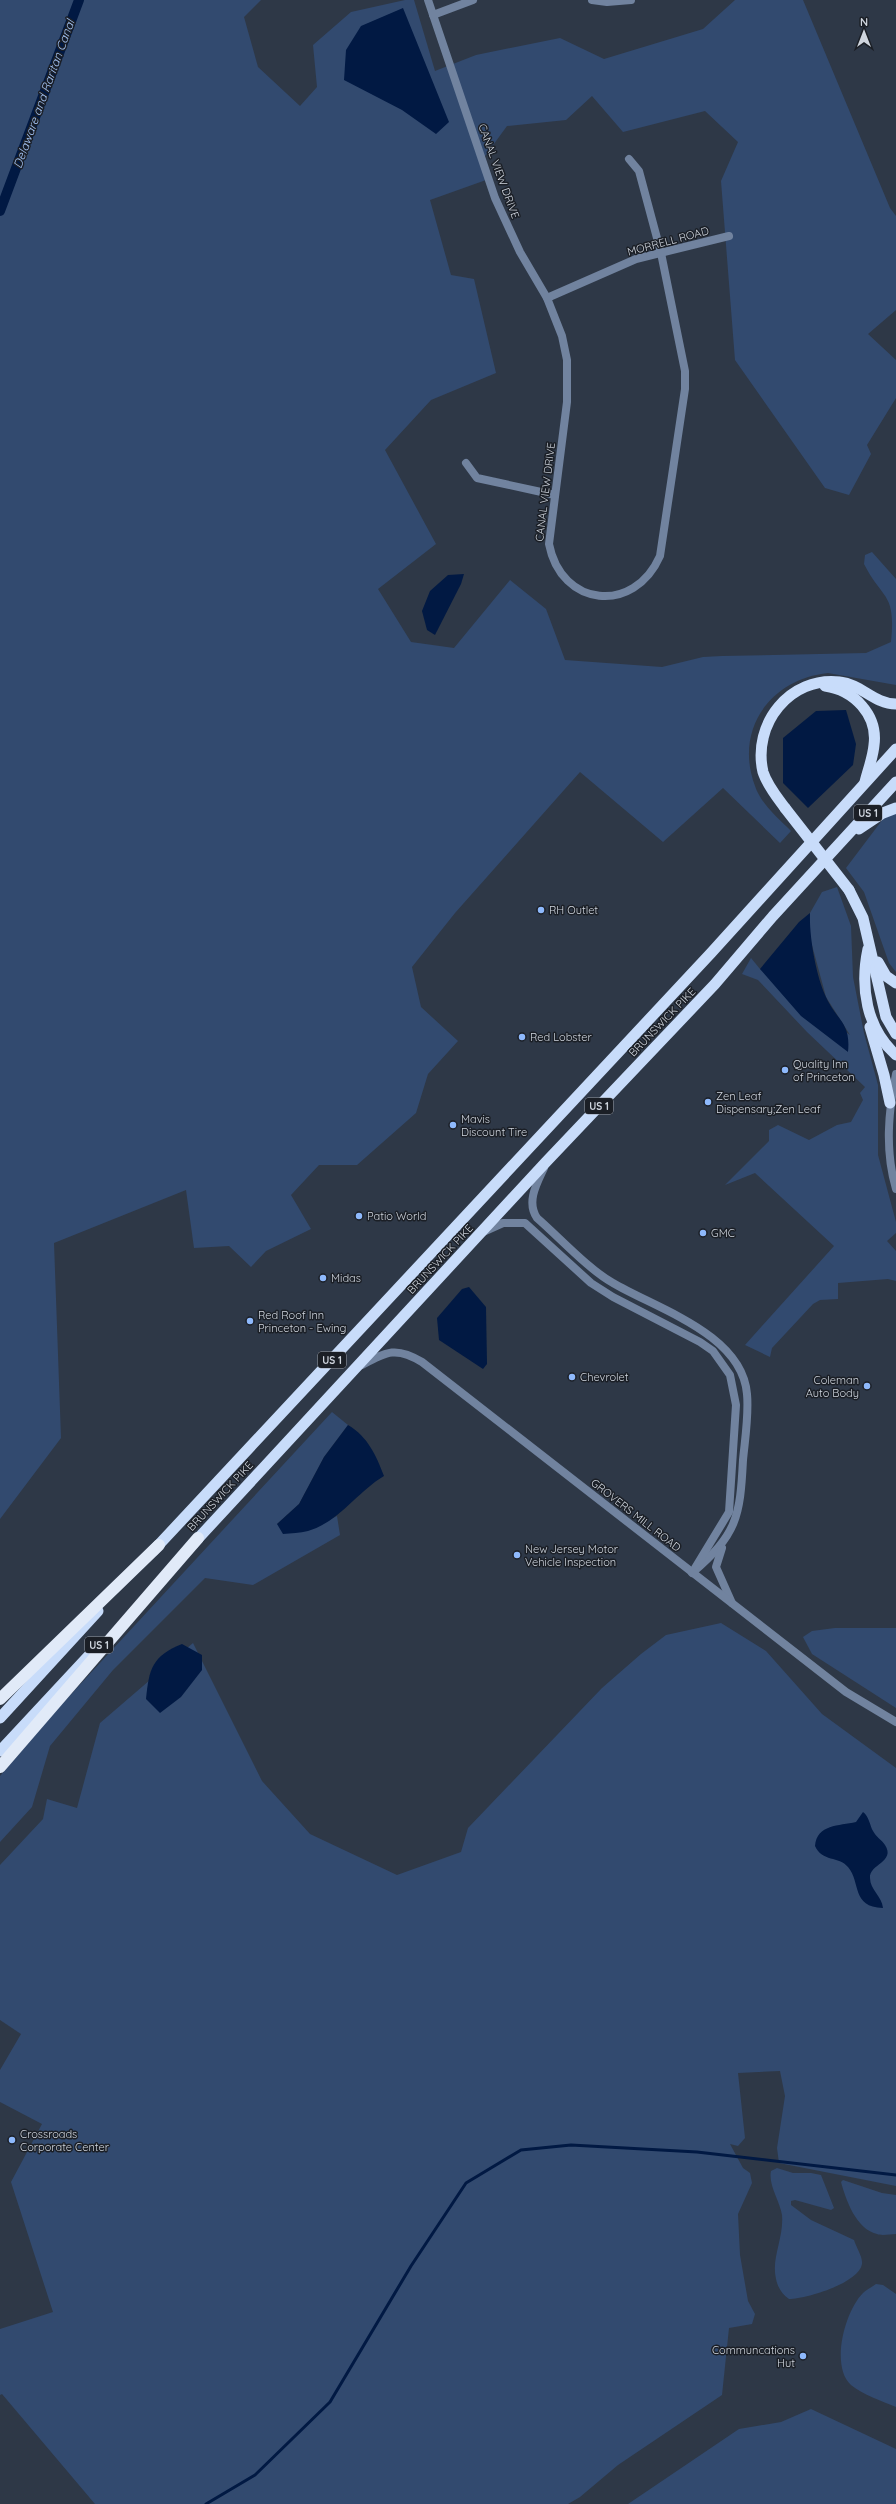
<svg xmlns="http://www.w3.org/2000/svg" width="896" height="2504" font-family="Quicksand,sans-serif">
<rect width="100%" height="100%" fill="#2e3847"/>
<g fill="#324a6f">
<path d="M 0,0 L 261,0 L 244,17 L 258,67 L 300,106 L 317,87 L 313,45 L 351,12 L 405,0 L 414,0 L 435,71 L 476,55 L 560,38 L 604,59 L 703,29 L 735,0 L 803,0 L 890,208 L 896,216 L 896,310 L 868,334 L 896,360 L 896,398 L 867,445 L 871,454 L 849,495 L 825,488 L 735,360 L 721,181 L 738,142 L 705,111 L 623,132 L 592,96 L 566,120 L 507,126 L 480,163 L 486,180 L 430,200 L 451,275 L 474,279 L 496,373 L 431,400 L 385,450 L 436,544 L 378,589 L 411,642 L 454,648 L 510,580 L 546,609 L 565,660 L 662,667 L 703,657 L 722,656 L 866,653 L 891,642 C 896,592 883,601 864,564 L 865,555 L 872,552 L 896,579 L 896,685 L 828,673 C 770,679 734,730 755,786 C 761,804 778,818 791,831 L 780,843 L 723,788 L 663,842 L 580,772 L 455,913 L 412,967 L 421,1007 L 458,1041 L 428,1074 L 416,1113 L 357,1165 L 319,1165 L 291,1195 L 311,1229 L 266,1251 L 251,1267 L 229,1246 L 194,1248 L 186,1190 L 54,1243 L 61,1438 L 0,1519 Z"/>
<polygon points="896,812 896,972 889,963 864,892 846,868 883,819"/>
<polygon points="837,887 851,926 853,977 864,1033 878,1085 878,1155 896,1222 896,1233 887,1241 896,1251 896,1281 888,1279 838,1283 838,1299 820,1300 813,1304 772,1348 770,1357 745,1345 834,1246 755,1173 725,1185 769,1141 769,1130 778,1125 809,1140 837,1125 851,1122 863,1100 860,1093 865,1087 807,1032 758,980 742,974 751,958 760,969 850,1035 826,997 809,934 810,913 822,892"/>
<polygon points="332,1412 348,1425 324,1457 299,1504 277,1524 308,1530 337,1516 340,1535 253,1585 205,1578 113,1670 50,1746 32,1807 0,1842 0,1776 62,1704"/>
<polygon points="721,1623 766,1651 822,1714 896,1768 896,2186 779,2163 777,2148 785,2096 780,2071 738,2073 745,2138 738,2146 730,2144 743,2168 750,2173 752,2183 738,2214 740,2255 748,2301 755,2314 752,2324 729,2328 722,2395 618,2465 580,2497 568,2504 95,2504 2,2394 0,2395 0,2329 53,2312 11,2182 42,2124 0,2102 0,2070 21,2034 0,2020 0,1865 43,1819 47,1799 77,1808 100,1723 193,1643 262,1781 310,1834 397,1875 461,1852 468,1828 602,1688 641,1654 666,1635"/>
<polygon points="835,1628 896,1628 896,1708 812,1654 803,1637 812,1631"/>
<path d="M 777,2168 L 793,2173 L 811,2173 L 821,2175 L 834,2208 L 831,2210 L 795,2200 L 791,2201 L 791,2205 L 811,2220 L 854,2240 C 856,2247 863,2257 862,2264 C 859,2283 806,2299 789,2299 C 782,2294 778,2288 776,2279 C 771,2258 784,2238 782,2215 C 780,2201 768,2185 771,2171 Z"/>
<path d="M 843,2180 L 882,2193 L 896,2195 L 896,2234 C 890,2234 882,2236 877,2234 C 856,2229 846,2200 841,2182 Z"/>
<path d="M 876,2284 L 883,2285 L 896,2294 L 896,2407 C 882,2401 863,2395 851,2385 C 830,2366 845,2311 863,2293 C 866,2290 872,2287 876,2284 Z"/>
<polygon points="811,2409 896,2449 896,2504 628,2504 739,2429 781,2422"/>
</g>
<g fill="#011943">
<polygon points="403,8 449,122 436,134 402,110 344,80 346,50 361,26"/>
<polygon points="464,574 461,584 435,635 427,630 422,611 430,591 448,575"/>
<polygon points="846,710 856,744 853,765 808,808 783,783 783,738 816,711"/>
<path d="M 810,913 C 809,936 816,976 826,997 C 837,1021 851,1022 848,1052 L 801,1016 L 760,969 L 799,922 Z"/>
<polygon points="469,1287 486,1307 487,1364 483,1369 439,1340 437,1318 462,1289"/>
<path d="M 348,1425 C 368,1437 376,1455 384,1476 C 357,1492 339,1522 308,1531 C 300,1533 291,1533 283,1534 L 277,1524 L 299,1504 L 324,1457 Z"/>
<path d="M 182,1644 L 202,1655 L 202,1670 L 181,1697 L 160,1713 L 146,1699 C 149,1669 152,1656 182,1644 Z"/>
<path d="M 863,1812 C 869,1816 870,1826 873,1831 C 876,1837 882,1840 885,1845 C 896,1862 869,1864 870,1878 C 870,1890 882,1896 883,1908 C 851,1907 861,1882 848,1867 C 839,1856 822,1862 815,1846 C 817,1824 839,1826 856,1822 Z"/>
</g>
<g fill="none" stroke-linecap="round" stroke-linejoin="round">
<polyline stroke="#011943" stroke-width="3" points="206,2504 255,2475 330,2402 411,2266 466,2183 521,2150 571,2145 697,2152 896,2175"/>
<polyline stroke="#011943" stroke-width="10" points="0,211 79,0"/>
<g stroke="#71839f" stroke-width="8">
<path d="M 428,0 L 495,198 L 520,252 L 547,298 L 562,336 L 567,360 L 567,402 L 549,544 C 561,607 634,615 660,556 L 685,389 L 685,371 L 661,253 L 639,171 L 629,159"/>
<polyline points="592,0 607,2 631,0"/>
<polyline points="433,15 473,0"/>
<polyline points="547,298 636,259 729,236"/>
<polyline points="466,463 477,478 555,495"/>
<path d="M 896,1074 C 888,1113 885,1151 896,1189"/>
<path d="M 544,1168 C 537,1183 526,1202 537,1218 C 559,1237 588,1269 613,1283 C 657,1309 742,1334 747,1394 C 749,1415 745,1439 743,1460 C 740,1518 737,1534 692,1573"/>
<polyline points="483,1232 503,1223 525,1223 591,1283 613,1297 700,1342 713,1351 730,1375 736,1405 729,1512 695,1568"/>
<polyline points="722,1548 716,1567 732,1603"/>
</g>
<path stroke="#71839f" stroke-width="8" d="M 362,1365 C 386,1352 396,1346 422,1362 L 846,1692 L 896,1722"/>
<g stroke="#c8dcfa" stroke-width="11">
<path d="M 825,686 C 854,690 878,715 874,745 C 873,757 868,770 865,782"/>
<path d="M 785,808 C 777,797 767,785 763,772 C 752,724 790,676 840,682 C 861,684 874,704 896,704"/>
<polyline points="859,829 883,813 896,808"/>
<polyline points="849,890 863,918 886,1017 896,1034"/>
<path d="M 868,949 C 860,987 866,1028 896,1055"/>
<polyline points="878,962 886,976 896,983"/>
<polyline points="870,1027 884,1075 890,1103"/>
<polyline points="193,1544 546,1162 715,984 773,916 896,782"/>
<polyline points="153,1551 711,953 896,749"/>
<polyline points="0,1718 98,1611"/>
<polyline points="0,1751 95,1649"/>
</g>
<g stroke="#e1eaf8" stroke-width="12">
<polyline points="0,1699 159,1545"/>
<polyline points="0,1767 198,1538"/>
</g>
<polyline stroke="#c8dcfa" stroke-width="11" points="785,808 849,890"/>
</g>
<g fill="#8eb9fc" stroke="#1b1f26" stroke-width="1.5">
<circle cx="541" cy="910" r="4"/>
<circle cx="522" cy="1037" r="4"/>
<circle cx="785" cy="1070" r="4"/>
<circle cx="708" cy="1102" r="4"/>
<circle cx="453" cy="1125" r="4"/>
<circle cx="359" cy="1216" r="4"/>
<circle cx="703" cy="1233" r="4"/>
<circle cx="323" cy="1278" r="4"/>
<circle cx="250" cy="1321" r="4"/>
<circle cx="572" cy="1377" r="4"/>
<circle cx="867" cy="1386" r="4"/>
<circle cx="517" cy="1555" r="4"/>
<circle cx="12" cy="2140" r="4"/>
<circle cx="803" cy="2356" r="4"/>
</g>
<g text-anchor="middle" stroke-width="3" stroke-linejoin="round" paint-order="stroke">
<g fill="#1b1f26" stroke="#999ea7" stroke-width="1">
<rect x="854" y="805" width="28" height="16" rx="3"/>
<rect x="585" y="1098" width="28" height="16" rx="3"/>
<rect x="318" y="1352" width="28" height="16" rx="3"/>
<rect x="85" y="1637" width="28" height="16" rx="3"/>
</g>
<g font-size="10" font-weight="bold" fill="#cfd5de">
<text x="868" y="817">US 1</text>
<text x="599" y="1110">US 1</text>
<text x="332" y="1364">US 1</text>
<text x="99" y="1649">US 1</text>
</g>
<g font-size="11" fill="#cfd5de" stroke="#1b1f26">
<text transform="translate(499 171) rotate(70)" y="4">CANAL VIEW DRIVE</text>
<text transform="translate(668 241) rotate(-15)" y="4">MORRELL ROAD</text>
<text transform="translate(545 492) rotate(-83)" y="4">CANAL VIEW DRIVE</text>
<text transform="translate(662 1022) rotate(-46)" y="4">BRUNSWICK PIKE</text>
<text transform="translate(440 1259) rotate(-47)" y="4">BRUNSWICK PIKE</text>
<text transform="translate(220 1496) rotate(-47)" y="4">BRUNSWICK PIKE</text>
<text transform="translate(636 1515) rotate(38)" y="4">GROVERS MILL ROAD</text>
</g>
<g font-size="11" fill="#cfd5de" stroke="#1b1f26" text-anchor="start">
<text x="549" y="914">RH Outlet</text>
<text x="530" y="1041">Red Lobster</text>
<text x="793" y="1068">Quality Inn<tspan x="793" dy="13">of Princeton</tspan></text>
<text x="716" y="1100">Zen Leaf<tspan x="716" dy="13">Dispensary;Zen Leaf</tspan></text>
<text x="461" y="1123">Mavis<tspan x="461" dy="13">Discount Tire</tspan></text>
<text x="367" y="1220">Patio World</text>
<text x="711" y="1237">GMC</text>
<text x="331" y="1282">Midas</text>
<text x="258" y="1319">Red Roof Inn<tspan x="258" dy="13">Princeton - Ewing</tspan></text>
<text x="580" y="1381">Chevrolet</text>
<text x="859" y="1384" text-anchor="end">Coleman<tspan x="859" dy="13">Auto Body</tspan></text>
<text x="525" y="1553">New Jersey Motor<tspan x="525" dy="13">Vehicle Inspection</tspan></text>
<text x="20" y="2138">Crossroads<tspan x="20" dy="13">Corporate Center</tspan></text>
<text x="795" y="2354" text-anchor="end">Communcations<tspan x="795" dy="13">Hut</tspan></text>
</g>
<g font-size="12" font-style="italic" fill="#a5c6fa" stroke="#1b1f26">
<text transform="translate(44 94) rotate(-70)" y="4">Delaware and Raritan Canal</text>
</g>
</g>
<g transform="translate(864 32)" stroke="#1b1f26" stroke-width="3" paint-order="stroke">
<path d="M0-3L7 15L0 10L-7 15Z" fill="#cfd5de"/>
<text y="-6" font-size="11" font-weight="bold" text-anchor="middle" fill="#cfd5de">N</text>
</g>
</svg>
